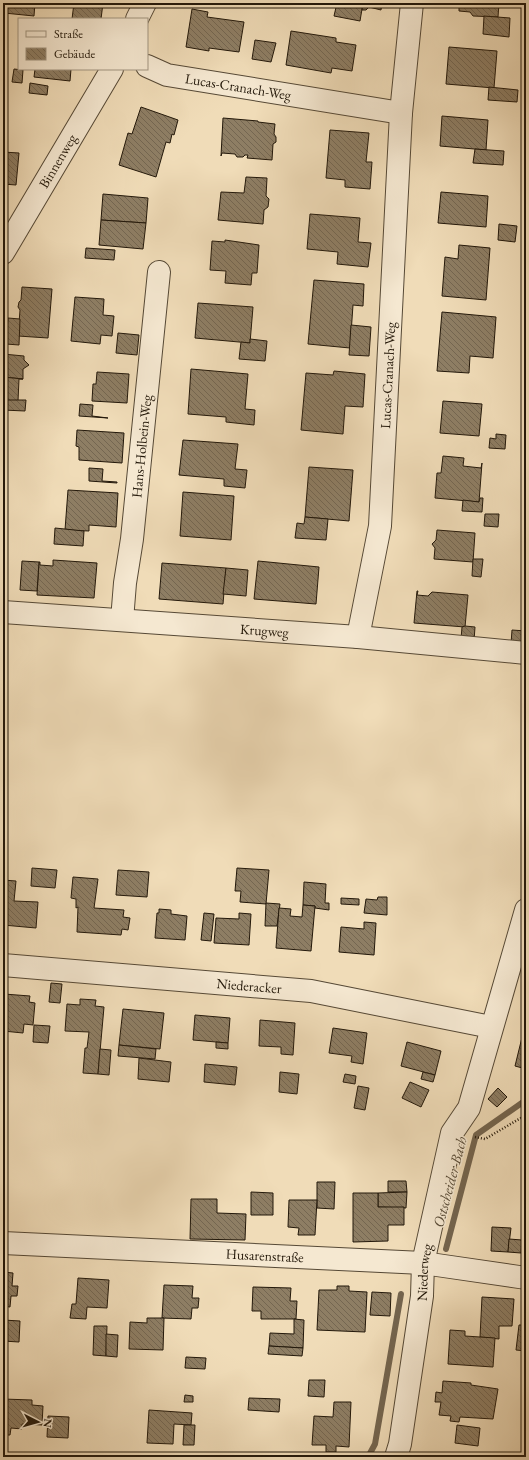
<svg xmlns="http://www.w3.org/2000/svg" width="529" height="1460" font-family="'EB Garamond',serif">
<defs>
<pattern id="building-back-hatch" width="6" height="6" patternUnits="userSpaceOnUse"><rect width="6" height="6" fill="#8e7e64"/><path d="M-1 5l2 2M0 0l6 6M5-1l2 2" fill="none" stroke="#746651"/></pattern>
</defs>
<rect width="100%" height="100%" fill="#f0dcb8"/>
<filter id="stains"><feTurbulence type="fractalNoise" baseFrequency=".005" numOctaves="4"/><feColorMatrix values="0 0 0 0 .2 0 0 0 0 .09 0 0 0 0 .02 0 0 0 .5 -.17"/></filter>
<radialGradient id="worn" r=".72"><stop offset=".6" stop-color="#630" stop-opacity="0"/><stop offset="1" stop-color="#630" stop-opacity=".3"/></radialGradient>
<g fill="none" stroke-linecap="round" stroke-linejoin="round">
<g stroke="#74654f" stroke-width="6">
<polyline points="446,1249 476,1135 526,1100"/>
<polyline points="368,1457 375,1444 401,1294"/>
</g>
</g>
<g fill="url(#building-back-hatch)" stroke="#23180a">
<polygon points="5,3 35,3 34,16 4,13"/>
<polygon points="74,3 103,3 101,19 72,19"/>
<polygon points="337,3 363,3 360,21 334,16"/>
<polygon points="363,3 382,3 381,10 369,7 366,10 362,10"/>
<polygon points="459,3 499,3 498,17 473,16 470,12 459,11"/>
<polygon points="192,9 208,12 207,17 244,22 239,52 209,48 209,51 186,47"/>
<polygon points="484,16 510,18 509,37 483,34"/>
<polygon points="291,31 336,38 336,42 356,45 352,71 332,68 331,73 286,65"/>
<polygon points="255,40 276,43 271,62 252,59"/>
<polygon points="449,47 497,51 494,88 446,84"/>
<polygon points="14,69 23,70 22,83 12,82"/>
<polygon points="35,69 71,69 70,81 34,77"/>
<polygon points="30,83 48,86 47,95 29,93"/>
<polygon points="489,87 518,90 517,102 488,100"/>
<polygon points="524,102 526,102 526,119 523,119"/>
<polygon points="141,107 178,120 174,135 172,134 170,143 166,142 156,177 119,165 128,133 132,134"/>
<polygon points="442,116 488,120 486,150 440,146"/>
<polygon points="223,118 258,121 258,122 275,124 274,134 276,137 276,142 273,144 272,160 247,158 248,155 245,155 243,157 237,157 235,154 222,153 221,156"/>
<polygon points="330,130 369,133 366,162 372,162 370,189 345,187 345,180 326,178"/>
<polygon points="475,149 504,151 503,165 473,163"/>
<polygon points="3,152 19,153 16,185 3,184"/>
<polygon points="246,177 267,178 266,196 269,199 268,207 264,210 263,224 218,220 221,192 244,193"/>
<polygon points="441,192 488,196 486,227 438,223"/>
<polygon points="103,194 148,198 146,223 101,220"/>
<polygon points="310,214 360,218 358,242 371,243 368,267 337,264 338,252 307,249"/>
<polygon points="101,220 146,223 143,249 99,245"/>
<polygon points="499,224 517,226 515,242 498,240"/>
<polygon points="225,240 259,245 257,273 252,273 251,285 225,283 226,271 210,270 212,241 225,242"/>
<polygon points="459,245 490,248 486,300 442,296 445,257 458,259"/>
<polygon points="86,248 115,250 114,260 85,258"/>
<polygon points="314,280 364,284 363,306 353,305 350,348 308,344"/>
<polygon points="22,287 52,289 48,338 18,336 20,310 18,307 19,302 21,300"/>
<polygon points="75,297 104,299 103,315 114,316 112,336 101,335 100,344 71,341"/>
<polygon points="198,303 253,307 250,343 195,338"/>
<polygon points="442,312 496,317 493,358 470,356 469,373 437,371"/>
<polygon points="8,318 20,319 19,345 6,344"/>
<polygon points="351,325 371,327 369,356 349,355"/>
<polygon points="118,333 139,335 137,355 116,353"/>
<polygon points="250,339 267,341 265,361 239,359 241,342 250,343"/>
<polygon points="3,354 24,356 24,360 29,365 23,369 23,379 3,377"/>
<polygon points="191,369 248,374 245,409 255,410 254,425 226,422 226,417 188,414"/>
<polygon points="334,371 365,374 363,407 345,406 343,434 301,430 306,373 333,375"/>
<polygon points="97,372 129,374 127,403 92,401 93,384 96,384"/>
<polygon points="3,377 23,379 19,379 18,401 3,400"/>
<polygon points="3,400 26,400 25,411 3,410"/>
<polygon points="443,401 482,404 479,436 440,433"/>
<polygon points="80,404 93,405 92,416 108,418 79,416"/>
<polygon points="77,430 124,433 122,463 79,460 79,447 76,446"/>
<polygon points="496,434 506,435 505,449 489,448 490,438 496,439"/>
<polygon points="183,440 238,444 235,469 247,470 245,488 224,486 224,479 179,475"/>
<polygon points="443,456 464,458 463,466 481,468 482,463 479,502 435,498 437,473 441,473"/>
<polygon points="309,467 353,470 349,521 305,517"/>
<polygon points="89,468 103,469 102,481 117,482 117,483 89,481"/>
<polygon points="68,490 118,493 116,527 89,525 89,531 65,530"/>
<polygon points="183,492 234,496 231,540 180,536"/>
<polygon points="480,498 483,498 482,512 462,511 463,500 479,502"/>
<polygon points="485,514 499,514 498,527 484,526"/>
<polygon points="305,517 328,519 326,540 295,538 297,523 304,524"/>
<polygon points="55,528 84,531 83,546 54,544"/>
<polygon points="437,530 475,533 473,562 434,559 435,548 432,544 436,540"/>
<polygon points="473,559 483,559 481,577 472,576"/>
<polygon points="53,560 97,563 94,598 37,595 39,562 40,562 40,565 53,566"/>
<polygon points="22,561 39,562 37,591 20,590"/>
<polygon points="258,561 319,567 316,604 254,599"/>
<polygon points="162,563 226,568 223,604 159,599"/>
<polygon points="226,568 248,570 246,596 223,594"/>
<polygon points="417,591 418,591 417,595 428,596 432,592 468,595 465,627 414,623"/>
<polygon points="465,626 475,627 474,641 461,639 462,627"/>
<polygon points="512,630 526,631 526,645 511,644"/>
<polygon points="32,868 57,870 55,888 31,886"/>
<polygon points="237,868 269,870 266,904 240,902 241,891 235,891"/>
<polygon points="118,870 149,872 147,897 116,895"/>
<polygon points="73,877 98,879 94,908 124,910 123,917 130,918 128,930 122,929 121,935 77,932 78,907 76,908 76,899 71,898"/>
<polygon points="3,880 16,881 14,901 38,902 36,928 3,925"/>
<polygon points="304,882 326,884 325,903 329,903 329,910 315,908 315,906 303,905"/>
<polygon points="378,897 387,897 387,915 364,913 366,899 377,900"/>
<polygon points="341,898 359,899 359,905 341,904"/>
<polygon points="266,903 280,904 277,926 265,926"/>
<polygon points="303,905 315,906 311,951 276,948 279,908 291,909 290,916 302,917"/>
<polygon points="159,909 171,910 171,914 187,916 185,940 155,938 157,913 159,913"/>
<polygon points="204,913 214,914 211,941 201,940"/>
<polygon points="239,913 251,914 249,945 214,943 216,918 239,919"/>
<polygon points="364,922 376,923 374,955 339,952 341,927 364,929"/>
<polygon points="51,983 62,984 60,1003 49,1002"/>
<polygon points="4,994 30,996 29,1002 35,1003 33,1025 24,1024 23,1033 3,1031"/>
<polygon points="80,999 96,1000 95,1006 104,1007 98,1074 83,1073 85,1048 87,1048 89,1032 65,1031 67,1004 80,1005"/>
<polygon points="123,1009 164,1013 160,1049 119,1045"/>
<polygon points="195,1015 230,1018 228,1043 193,1040"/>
<polygon points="260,1020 295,1023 293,1055 281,1054 281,1047 259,1046"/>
<polygon points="526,1021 526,1069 515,1066"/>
<polygon points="34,1025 50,1026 48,1043 33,1042"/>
<polygon points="333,1028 367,1033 363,1064 351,1062 352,1056 329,1053"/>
<polygon points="216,1042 228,1043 228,1049 216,1048"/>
<polygon points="407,1042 441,1051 435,1075 401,1066"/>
<polygon points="119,1045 156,1049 155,1059 118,1056"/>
<polygon points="100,1049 111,1050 109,1075 98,1074"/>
<polygon points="139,1058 171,1062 169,1082 138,1079"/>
<polygon points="205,1064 237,1067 235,1085 204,1082"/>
<polygon points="280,1072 299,1074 297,1094 279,1092"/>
<polygon points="423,1072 435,1075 433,1082 421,1079"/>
<polygon points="345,1074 356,1076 355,1084 343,1082"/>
<polygon points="410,1082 429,1090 421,1107 402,1098"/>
<polygon points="358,1086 369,1088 365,1110 354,1108"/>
<polygon points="498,1088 507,1097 497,1107 488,1099"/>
<polygon points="388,1181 406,1181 407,1192 388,1192"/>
<polygon points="317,1182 335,1182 334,1209 317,1208"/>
<polygon points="251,1192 273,1193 273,1215 251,1215"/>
<polygon points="407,1192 406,1208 378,1207 378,1193"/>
<polygon points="353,1193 378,1193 378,1207 404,1207 404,1225 388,1225 388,1241 353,1242"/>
<polygon points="191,1199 217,1199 217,1213 246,1214 245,1240 190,1239"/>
<polygon points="289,1200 317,1200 315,1235 298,1235 299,1228 288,1227"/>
<polygon points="523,1219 526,1219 526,1253 521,1253"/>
<polygon points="492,1227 511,1228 508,1252 491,1251"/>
<polygon points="509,1239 522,1240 521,1253 508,1252"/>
<polygon points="3,1272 13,1273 12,1286 18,1286 17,1296 11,1296 10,1307 3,1306"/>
<polygon points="78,1278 109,1280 107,1308 87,1307 86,1319 70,1318 72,1304 76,1304"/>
<polygon points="164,1285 193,1286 192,1298 199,1298 198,1308 192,1308 191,1319 162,1318"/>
<polygon points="337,1286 349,1286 349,1291 367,1292 365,1332 317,1330 319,1290 337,1290"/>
<polygon points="253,1287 291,1288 290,1301 297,1301 296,1319 261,1319 261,1311 252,1311"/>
<polygon points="372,1292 391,1293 390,1316 370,1315"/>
<polygon points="482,1297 514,1299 512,1326 499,1326 499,1339 480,1337"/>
<polygon points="147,1318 164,1318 163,1350 129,1349 130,1322 147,1323"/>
<polygon points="294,1319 304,1320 303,1348 269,1346 270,1333 294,1334"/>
<polygon points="3,1320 20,1321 19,1342 3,1341"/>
<polygon points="519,1325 526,1325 526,1351 516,1350"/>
<polygon points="94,1326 107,1326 106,1356 93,1355"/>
<polygon points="450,1330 465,1331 465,1336 495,1338 493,1367 448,1364"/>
<polygon points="106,1334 118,1335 117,1357 106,1356"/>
<polygon points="269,1346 303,1348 302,1356 268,1354"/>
<polygon points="186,1357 206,1358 205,1369 185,1368"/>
<polygon points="309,1380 325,1380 324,1397 308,1396"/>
<polygon points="443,1381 471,1383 471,1385 498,1389 493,1419 460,1417 459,1422 450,1421 451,1416 439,1415 441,1402 435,1402 436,1392 442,1393"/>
<polygon points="185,1395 193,1396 193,1402 184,1402"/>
<polygon points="249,1398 280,1399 279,1412 248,1410"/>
<polygon points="3,1399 32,1400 32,1405 43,1406 42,1425 22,1424 22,1429 11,1428 10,1435 3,1435"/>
<polygon points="334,1402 351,1402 349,1447 336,1446 336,1452 326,1452 326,1445 312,1445 314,1416 333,1417"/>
<polygon points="149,1410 192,1413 191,1425 174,1424 173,1444 147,1443"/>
<polygon points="48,1416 69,1417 68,1438 47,1437"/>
<polygon points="184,1425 195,1425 194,1445 183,1445"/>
<polygon points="457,1425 480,1428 478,1446 455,1443"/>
</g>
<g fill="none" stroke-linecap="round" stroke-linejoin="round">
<g stroke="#564936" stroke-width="24">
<g id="street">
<polyline points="137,19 145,3"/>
<path id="s1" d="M 147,66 L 167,75 L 401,113"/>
<path id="s2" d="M 3,253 L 112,69"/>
<path id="s3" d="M 3,612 L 358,637 L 526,653"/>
<path id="s4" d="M 122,620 L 125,583 L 132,539 L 159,272"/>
<path id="s5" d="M 358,637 L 380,526 L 401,113 L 412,3"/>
<path id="s6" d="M 3,965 L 311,991 L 491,1027"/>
<path id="s7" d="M 3,1243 L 423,1263 L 526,1278"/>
<path id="s8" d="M 396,1457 L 400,1444 L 422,1296 L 423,1263 L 452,1133 L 469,1108 L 526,910"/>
</g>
</g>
<polyline stroke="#23180a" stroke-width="2.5" stroke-dasharray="1 2" stroke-linecap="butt" points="475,1137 485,1139 526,1115"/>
<use href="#street" stroke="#f5e8d1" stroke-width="22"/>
</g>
<g text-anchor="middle" stroke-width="3" stroke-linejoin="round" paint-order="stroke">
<g font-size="14" fill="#23180a" stroke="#f5e8d1">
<text dy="5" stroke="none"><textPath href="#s1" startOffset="94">Lucas-Cranach-Weg</textPath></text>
<text dy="5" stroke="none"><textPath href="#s2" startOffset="107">Binnenweg</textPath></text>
<text dy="5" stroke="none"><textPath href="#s5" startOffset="264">Lucas-Cranach-Weg</textPath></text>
<text dy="5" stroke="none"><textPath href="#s4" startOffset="175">Hans-Holbein-Weg</textPath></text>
<text dy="5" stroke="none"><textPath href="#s3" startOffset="262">Krugweg</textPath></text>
<text dy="5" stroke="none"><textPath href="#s6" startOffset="247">Niederacker</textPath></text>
<text dy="5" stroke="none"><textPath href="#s7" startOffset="262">Husarenstraße</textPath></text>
<text dy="5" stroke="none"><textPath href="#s8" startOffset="187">Niederweg</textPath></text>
</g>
<g font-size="15" font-style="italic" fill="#594c38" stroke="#f5e8d1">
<text transform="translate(450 1182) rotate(-75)" y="5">Ostscheider Bach</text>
</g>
</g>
<rect width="529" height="1460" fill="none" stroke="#f0dcb8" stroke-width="16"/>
<rect x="4" y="4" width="521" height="1452" fill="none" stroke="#23180a" stroke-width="2"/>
<rect x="8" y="8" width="513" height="1444" fill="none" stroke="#23180a"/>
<rect x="18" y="18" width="130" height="52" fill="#f5e8d1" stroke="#a19581"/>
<rect x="26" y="31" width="20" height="6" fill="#f5e8d1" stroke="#a19581"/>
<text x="54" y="38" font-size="12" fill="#23180a">Straße</text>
<rect x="26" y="48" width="20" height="12" fill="url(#building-back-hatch)" stroke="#a19581"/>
<text x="54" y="58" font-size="12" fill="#23180a">Gebäude</text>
<g transform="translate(38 1422) rotate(96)" stroke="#f5e8d1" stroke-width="3" paint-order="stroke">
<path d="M0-3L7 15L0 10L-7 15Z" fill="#23180a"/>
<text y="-6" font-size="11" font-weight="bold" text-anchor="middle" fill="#23180a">N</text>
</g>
<rect width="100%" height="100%" filter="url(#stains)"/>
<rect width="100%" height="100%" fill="url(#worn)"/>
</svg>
